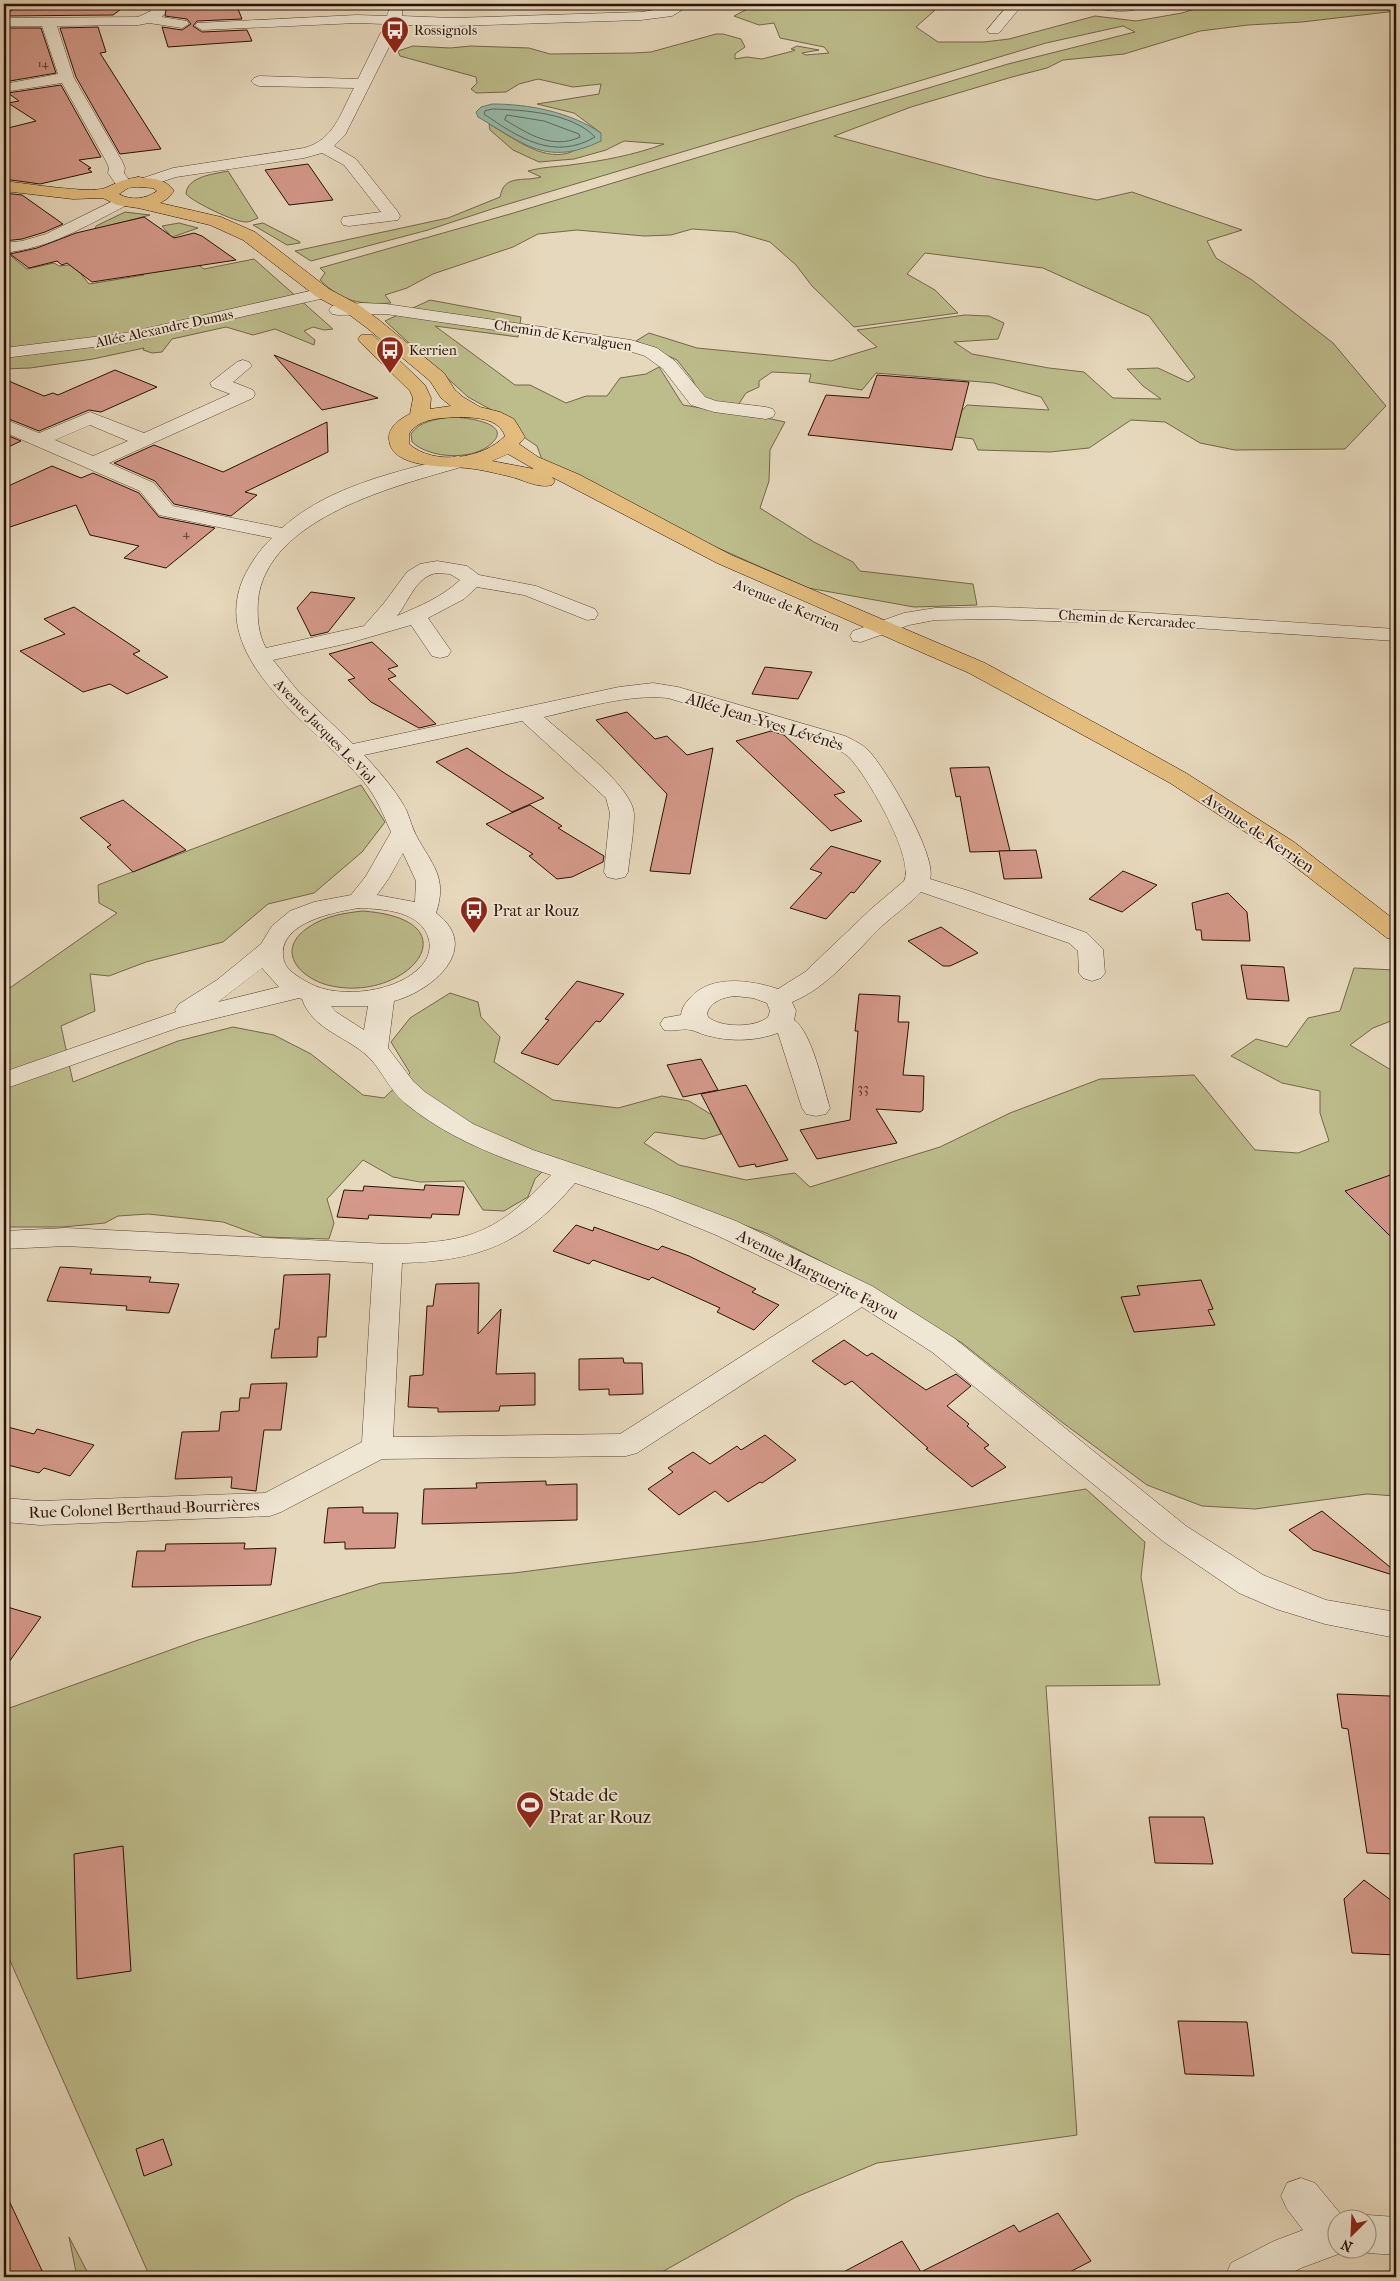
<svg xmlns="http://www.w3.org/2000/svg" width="1400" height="2281" font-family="'IM FELL French Canon',serif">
<rect width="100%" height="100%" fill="#e6d8bc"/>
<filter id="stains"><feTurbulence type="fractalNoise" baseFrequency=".004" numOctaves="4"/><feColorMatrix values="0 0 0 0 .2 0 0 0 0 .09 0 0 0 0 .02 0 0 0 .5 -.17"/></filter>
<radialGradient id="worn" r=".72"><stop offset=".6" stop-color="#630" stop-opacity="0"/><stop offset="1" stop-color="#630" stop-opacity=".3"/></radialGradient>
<g fill="#bdbc8b" stroke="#746648">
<path d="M 757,4 L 936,4 L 934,11 L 916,27 L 938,42 L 984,42 L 1009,39 L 1095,16 L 1136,21 L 1182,13 L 1210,4 L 1396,4 L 1396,11 L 1302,22 L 1248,25 L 1200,31 L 1124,54 L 1063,60 L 1047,68 L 1012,77 L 911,107 L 834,136 L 986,177 L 1097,200 L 1132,192 L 1242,230 L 1207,241 L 1216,258 L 1252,280 L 1333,343 L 1386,406 L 1345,449 L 1235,450 L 1200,443 L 1165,422 L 1131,420 L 1089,448 L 1050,452 L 978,450 L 973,439 L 940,435 L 967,405 L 1049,410 L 1041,397 L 994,383 L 876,373 L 862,390 L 809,382 L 811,374 L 772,372 L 759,381 L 759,387 L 746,393 L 734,411 L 785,422 L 770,450 L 769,481 L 760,508 L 814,542 L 853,562 L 860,571 L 973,584 L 977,605 L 914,607 L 808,588 L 682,532 L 542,460 L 537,446 L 522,436 L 517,424 L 468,397 L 385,321 L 430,300 L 521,317 L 518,337 L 435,326 L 515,385 L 530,385 L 566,403 L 586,396 L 607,396 L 620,378 L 646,374 L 659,367 L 683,405 L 707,409 L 692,379 L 677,360 L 636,341 L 649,333 L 697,348 L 831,361 L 877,347 L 857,330 L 965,315 L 989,316 L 1004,323 L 998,339 L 954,342 L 972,354 L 1049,368 L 1084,372 L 1113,398 L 1161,399 L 1143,386 L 1127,369 L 1158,368 L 1188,382 L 1195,377 L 1149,316 L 1043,268 L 925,253 L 907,274 L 935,290 L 958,313 L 854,327 L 812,286 L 796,265 L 770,242 L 735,232 L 692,229 L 671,235 L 644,236 L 577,230 L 538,234 L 513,247 L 433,274 L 407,288 L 385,295 L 391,303 C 360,305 343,302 320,280 L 325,273 L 320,268 L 510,214 L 1008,64 L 1135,32 L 1123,26 L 1046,43 L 495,208 L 428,230 L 311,261 L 295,251 L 448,218 L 500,197 C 504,174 522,182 541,177 L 528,171 C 542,167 555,167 570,165 C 602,161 634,155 664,144 L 624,141 L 606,150 L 574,159 L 539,162 L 513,150 L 490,130 L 489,124 C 511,136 541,161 568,153 C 579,150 591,139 601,133 L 574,113 L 537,104 L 599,94 L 601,84 L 573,87 L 538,79 L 519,84 L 506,92 L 476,93 L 471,89 L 477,83 L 476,77 L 400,56 L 398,51 L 413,46 L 450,48 L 471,46 L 529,48 L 550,54 L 634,53 L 651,52 L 716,34 L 723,34 L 741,39 L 745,47 L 735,54 L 735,59 L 747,57 L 762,59 L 793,51 L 795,50 L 791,49 L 797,46 L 819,50 L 802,53 L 806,55 L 829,53 L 824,47 L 780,38 L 774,23 L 759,25 L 734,16 Z"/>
<path d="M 228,171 L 258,218 C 255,219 250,222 247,222 C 236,223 193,202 186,194 C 187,176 215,174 228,171 Z"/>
<polygon points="125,212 150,215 117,224 144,239 169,234 162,226 179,223 198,228 164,240 204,269 254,259 333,329 324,330 313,327 304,331 315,340 314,345 275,329 253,335 226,327 172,339 162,352 152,353 143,350 144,348 93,359 30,368 4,369 4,255 11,256 27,269 54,263 59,266 69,265 97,259 81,274 89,284 144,275 104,243 95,229 96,226"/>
<polygon points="263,223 300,242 300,243 287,245 253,225"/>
<path d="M 451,417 C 461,417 514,422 492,443 C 474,461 430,459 412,442 L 411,434 C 419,421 437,419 451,417 Z"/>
<polygon points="361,785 385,822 362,852 314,893 268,904 223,942 146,962 109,976 90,974 95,1011 61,1026 73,1082 178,1041 233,1027 274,1035 311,1054 363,1095 384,1098 410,1073 391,1042 410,1018 450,993 478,1002 481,1017 500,1037 494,1062 553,1100 618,1108 662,1096 689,1101 712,1115 721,1134 704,1139 655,1132 644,1143 679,1165 746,1180 795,1173 810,1187 940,1147 1010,1113 1100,1079 1194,1075 1255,1150 1298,1153 1329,1141 1320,1113 1320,1091 1282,1083 1231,1056 1256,1039 1287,1047 1308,1018 1340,1011 1354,968 1394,970 1396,971 1396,1019 1373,1028 1350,1045 1396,1073 1396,1496 1367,1494 1255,1509 1202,1506 1147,1485 1063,1423 962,1343 855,1279 766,1233 556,1158 535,1179 528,1197 504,1211 483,1210 464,1181 420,1182 393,1177 363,1160 327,1199 334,1223 329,1239 264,1237 223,1222 148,1214 118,1216 105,1223 63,1227 4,1227 4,992 117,913 99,903 98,885"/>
<path d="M 363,911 C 480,920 404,1008 324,984 C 295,974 277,948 309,927 C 325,916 344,913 363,911 Z"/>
<polygon points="1086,1489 1145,1542 1141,1577 1160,1685 1046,1686 1077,2135 877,2163 796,2197 653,2277 150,2277 4,1947 4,1710 198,1640 381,1583 514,1573 760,1541"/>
<polygon points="69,2237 90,2277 77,2277"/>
</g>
<path fill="#97bbab" stroke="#6c7769" d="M 492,104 C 529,104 570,112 601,133 L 601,141 C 547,167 524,144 478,117 L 476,112 L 481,107 Z"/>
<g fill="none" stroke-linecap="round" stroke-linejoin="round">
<g stroke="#616658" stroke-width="1">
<path d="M 493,109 C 525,110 572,113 595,137 C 554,161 519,138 484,114 L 485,111 Z"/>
<path d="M 507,115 L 544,121 L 579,134 L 580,137 C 552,150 529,134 505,120 Z"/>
</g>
</g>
<g fill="#d4998a" stroke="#2b1005">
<polygon points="20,4 128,4 113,15 4,16"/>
<polygon points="167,4 236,4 242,19 197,21 193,26 202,32 247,30 252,41 168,47 162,27 182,30 191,24 187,19 165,16"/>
<polygon points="98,27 106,52 100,53 161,149 120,154 76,77 60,28"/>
<polygon points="4,28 41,28 56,73 4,82"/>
<polygon points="61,85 101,157 79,160 91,168 88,169 92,172 40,184 4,179 4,129 36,121 8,103 19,101 8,93"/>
<polygon points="308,164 333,200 289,205 265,170"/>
<polygon points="4,193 22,195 63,224 45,232 22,239 4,241"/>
<polygon points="144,217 174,238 194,233 202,236 236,260 92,282 67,263 62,265 57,261 29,268 10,254 37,248 76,233"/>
<polygon points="274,355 378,398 322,410"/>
<polygon points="115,370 157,387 101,412 89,410 39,431 4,417 4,379 44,396 53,393 58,395"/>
<polygon points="877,375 969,382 952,450 808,435 826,395 869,398"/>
<polygon points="327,422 328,452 245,492 257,495 231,516 174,504 155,481 114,463 154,445 223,472"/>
<polygon points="4,434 21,441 4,449"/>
<polygon points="52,466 81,478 93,473 139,493 159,517 215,528 166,568 124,558 139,546 90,535 76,505 4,529 4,488"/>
<polygon points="311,592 355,598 328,632 311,636 297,608"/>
<polygon points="74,607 140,651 133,654 168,677 127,694 110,684 83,692 20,651 65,634 44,619"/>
<polygon points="372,642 398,666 388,669 396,676 388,679 436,724 419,728 371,702 348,680 355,678 329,654"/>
<polygon points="765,667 812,672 798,699 752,694"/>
<polygon points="627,712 655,739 667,736 687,755 713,748 690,874 650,871 667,794 596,720"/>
<polygon points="771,731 784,735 845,792 834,795 862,821 831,831 736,741"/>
<polygon points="467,748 506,774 544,798 512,812 436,762"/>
<polygon points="989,767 1010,851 970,852 960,796 956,797 950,768"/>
<polygon points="123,800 186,850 133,872 107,847 111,845 80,818"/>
<polygon points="530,805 562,826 558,828 604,856 603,862 572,877 557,879 529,856 533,854 486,824"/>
<polygon points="831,846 881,861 854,893 851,892 826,919 790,908 822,873 810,869"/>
<polygon points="1036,850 1042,878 1004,879 999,851"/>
<polygon points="1123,871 1157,885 1122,912 1089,899"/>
<polygon points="1228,893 1247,912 1250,941 1202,940 1201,930 1196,930 1192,903"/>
<polygon points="941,927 978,953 950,966 943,966 908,941"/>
<polygon points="1241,965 1284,967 1289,1001 1247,999"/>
<polygon points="577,981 624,994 600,1022 596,1021 558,1065 521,1053 549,1020 545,1019"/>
<polygon points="859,994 900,996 898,1022 909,1022 903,1075 924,1076 923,1110 920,1112 876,1109 897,1143 817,1159 800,1130 850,1120 858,1031 855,1031"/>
<polygon points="701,1059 718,1090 683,1097 667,1065"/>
<polygon points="746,1085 788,1160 756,1167 755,1164 739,1167 701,1094"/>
<polygon points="1396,1173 1396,1242 1345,1191"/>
<polygon points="425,1185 464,1187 459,1215 432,1214 431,1218 369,1215 368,1219 337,1217 344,1190 363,1191 364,1186 424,1190"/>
<polygon points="576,1225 593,1231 594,1227 658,1250 662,1246 689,1256 756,1289 752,1292 779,1305 754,1330 717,1312 720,1308 652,1277 649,1280 593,1260 589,1264 553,1251"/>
<polygon points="60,1267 92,1269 90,1274 151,1277 149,1282 179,1284 169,1313 126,1310 127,1306 47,1301"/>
<polygon points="330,1274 326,1337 318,1337 317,1357 271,1358 275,1329 279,1329 284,1275"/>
<polygon points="1201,1280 1213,1309 1208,1310 1215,1325 1134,1332 1121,1297 1140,1295 1137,1286"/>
<polygon points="479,1283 478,1334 501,1309 496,1374 535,1373 535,1405 500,1406 499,1411 438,1412 438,1408 408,1407 410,1376 423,1375 427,1306 433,1306 436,1284"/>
<polygon points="844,1340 867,1356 872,1353 926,1390 956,1374 971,1386 947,1406 969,1424 967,1426 989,1445 984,1448 1006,1467 972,1487 926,1449 928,1448 852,1381 845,1385 812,1361"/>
<polygon points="623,1358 624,1363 642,1363 643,1394 609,1395 609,1389 579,1390 579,1359"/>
<polygon points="287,1383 281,1430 264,1430 256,1491 231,1488 232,1477 175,1479 182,1432 219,1431 221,1412 239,1411 240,1398 249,1398 251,1384"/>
<polygon points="4,1426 34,1434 37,1429 94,1445 70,1476 44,1468 39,1473 4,1464"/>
<polygon points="765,1435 796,1460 762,1483 760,1482 728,1502 715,1491 679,1515 648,1489 673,1472 668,1468 693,1452 710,1464 737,1446 741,1450"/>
<polygon points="546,1481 546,1485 577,1484 577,1520 422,1524 424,1489 477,1488 476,1483"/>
<polygon points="363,1507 363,1513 398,1513 395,1548 345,1549 345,1542 324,1543 328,1508"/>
<polygon points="1322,1511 1396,1572 1396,1576 1313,1550 1289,1530"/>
<polygon points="245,1543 244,1549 276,1548 271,1585 132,1587 137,1551 165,1551 166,1544"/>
<polygon points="4,1606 41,1617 4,1669"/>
<polygon points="1337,1694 1390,1696 1393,1712 1396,1712 1396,1854 1367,1853 1348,1729 1342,1728"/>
<polygon points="1149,1817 1204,1817 1213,1864 1155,1863"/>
<polygon points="123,1846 131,1971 77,1979 74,1854"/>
<polygon points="1364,1880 1396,1904 1396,1955 1352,1953 1344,1899"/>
<polygon points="1178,2021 1247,2022 1254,2076 1185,2074"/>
<polygon points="163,2139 172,2165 144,2176 136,2149"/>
<polygon points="4,2190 45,2277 4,2277"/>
<polygon points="1058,2213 1091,2261 1060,2277 834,2277 902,2241 921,2272 1014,2225 1019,2232"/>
</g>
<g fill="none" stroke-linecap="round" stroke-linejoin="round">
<g stroke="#5a4233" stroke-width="1">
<g id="minor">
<polygon points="151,4 165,4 165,13 162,17 187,21 189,24 182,28 149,23 138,25 57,26 74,78 122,161 125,168 124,173 132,184 130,187 118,187 108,173 109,168 106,161 62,83 4,92 4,84 58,74 42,26 4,26 4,18 138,17 151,11"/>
<path d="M 391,4 L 403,4 L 402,16 L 453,18 L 641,12 C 659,10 675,3 692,4 L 672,16 L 641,20 L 453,26 L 400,25 L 345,135 L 334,146 L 356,159 L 398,212 L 400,216 L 398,220 L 349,226 L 343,225 L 341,221 L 343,217 L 381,212 L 344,165 L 322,153 L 304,158 L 176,177 L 146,187 L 140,185 L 138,182 L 140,179 L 173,168 L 304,148 C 334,140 340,114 354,88 L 259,86 L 254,84 L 251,81 L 254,78 L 259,76 L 358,79 L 385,24 L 357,23 L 202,30 L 195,26 L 197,23 L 357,15 L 387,16 Z"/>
<polygon points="1009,4 1023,4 999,33 989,33 987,30"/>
<path d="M 1089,4 L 1137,4 L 1140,7 C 1134,14 1094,11 1089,4 Z"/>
<path d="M 121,197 L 127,199 L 129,202 L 127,205 C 86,226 50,248 4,253 L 4,243 L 22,241 L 46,234 Z"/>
<polygon points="323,288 329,289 332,293 329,297 126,343 4,358 4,348 126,333"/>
<polygon points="362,303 386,304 631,340 657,348 675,361 705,397 716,401 766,407 773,409 775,413 773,417 766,419 714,412 691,405 663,369 645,356 623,349 386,314 338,315 332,314 329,310 332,306"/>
<path d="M 243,360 L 249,362 L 252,366 L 233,382 L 253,390 L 255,394 L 253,398 L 109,463 L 154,483 L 173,506 L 282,528 C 328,486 399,471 458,456 L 465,458 L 468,462 L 465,466 C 399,485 267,517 258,600 C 257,617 258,634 266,648 L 364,626 L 384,603 L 407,572 L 420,564 L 437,561 L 467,566 L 479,575 L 536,586 L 595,609 L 598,614 L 595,619 L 587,620 L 524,595 L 477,587 L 464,599 L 428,618 L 451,651 L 448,656 L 440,658 L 432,656 L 411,625 L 349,643 L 273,660 L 298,691 L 353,744 L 619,687 L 653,683 L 678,687 L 845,736 C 853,740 862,744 868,750 C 885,767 938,857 930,879 L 969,891 L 1087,933 L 1103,949 L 1105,973 L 1101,978 L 1092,981 L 1083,978 L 1079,973 L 1078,951 L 1069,943 L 921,892 C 910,904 895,914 883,925 C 855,952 829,987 792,1002 L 796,1011 L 794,1020 C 812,1032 823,1086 830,1108 L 826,1114 L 816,1116 L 806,1114 L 802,1108 L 778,1033 C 756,1041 732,1042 709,1036 C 703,1035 696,1031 691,1030 C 682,1028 673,1032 664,1030 L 660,1024 L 664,1018 L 681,1015 C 682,1008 685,1003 690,998 C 711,974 751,980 778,989 L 805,972 L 871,909 L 904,881 C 915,859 870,782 854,763 C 849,756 843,752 836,749 L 668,698 C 627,694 584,708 544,717 C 566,737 633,786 634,814 C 634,833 630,853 628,872 L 625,877 L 616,879 L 607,877 L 604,872 L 610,813 L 606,798 L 522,721 L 364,755 C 378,770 392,786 403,804 C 409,813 411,826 416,835 C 432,865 448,877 436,913 C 483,948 432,991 394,1001 L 388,1048 L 413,1081 L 425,1092 L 473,1124 L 533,1150 L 670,1196 L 736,1221 L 872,1286 L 954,1338 L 1186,1526 L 1263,1575 L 1326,1600 L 1396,1612 L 1396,1638 L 1325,1624 L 1276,1609 L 1239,1593 L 1164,1542 L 932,1352 L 862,1307 L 637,1453 L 626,1456 L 382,1459 L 281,1512 L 270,1516 L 40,1525 L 4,1522 L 4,1498 L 40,1501 L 265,1493 L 362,1442 L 373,1263 L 66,1246 L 4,1249 L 4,1231 L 66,1228 L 388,1244 C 467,1243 496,1235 551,1175 C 500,1158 447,1138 405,1103 C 388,1089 379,1064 364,1053 C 342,1035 312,1028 302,999 L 299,998 L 180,1027 L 4,1089 L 4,1072 L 176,1012 L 175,1010 L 179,1004 L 217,980 L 261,944 L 272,926 L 290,911 L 314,902 L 351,895 L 366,876 L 391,832 C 383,814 377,798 364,782 C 318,728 208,661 243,579 C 250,564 260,549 272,538 L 159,515 L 140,491 L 4,432 L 4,419 L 39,433 L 90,412 L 144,433 L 230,394 L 212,387 L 210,383 L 237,362 ZM 90,425 L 128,441 L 93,456 L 55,440 ZM 437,573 L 450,574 L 460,580 C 442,597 420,606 397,616 C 409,601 416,576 437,573 ZM 403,853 L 416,881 L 415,902 L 377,895 L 389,878 ZM 359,908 C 384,909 422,911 429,940 C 431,949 428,959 422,965 C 400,992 339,1000 309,983 C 300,978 287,971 284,961 C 274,923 335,912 359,908 ZM 262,968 L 279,987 L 218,1002 ZM 735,996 L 753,998 L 767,1003 L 770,1011 L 768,1017 C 755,1028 721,1028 708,1017 L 707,1013 C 711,1001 724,997 735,996 ZM 331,1006 L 368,1006 L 364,1030 L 336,1012 ZM 575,1183 L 650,1208 L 716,1235 L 839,1294 L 620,1434 L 393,1437 L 402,1263 C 479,1261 525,1243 575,1183 Z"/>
<polygon points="994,607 1134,612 1396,629 1396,641 1134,624 994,619 935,620 909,625 861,642 853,641 850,636 853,631 904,613 935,608"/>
<polygon points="1301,2178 1315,2183 1344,2218 1338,2218 1338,2248 1352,2249 1301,2268 1284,2277 1225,2277 1231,2263 1274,2241 1303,2230 1287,2209 1281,2196 1287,2183"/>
<polygon points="1368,2215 1396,2217 1396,2255 1368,2253 1357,2248 1368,2248 1368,2218 1360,2218"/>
</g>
</g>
<g stroke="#2b1005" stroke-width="1">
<path id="primary" d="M 138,177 C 153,179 165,178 174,191 L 167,199 L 160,203 L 221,217 L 255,232 L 329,289 L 359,305 L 379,320 L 444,373 L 455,390 L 463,397 L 480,407 L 500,412 L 514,419 L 525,437 L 519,444 L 538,457 L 580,475 L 731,555 L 985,663 L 1121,737 L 1186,773 L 1294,842 L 1396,921 L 1396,940 L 1387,938 L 1276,852 L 1170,783 L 1105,747 L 969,673 L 717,563 L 552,477 L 555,481 L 552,485 C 538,489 522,479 508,476 C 494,473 480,469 466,468 C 447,466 390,469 389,439 C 388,427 401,418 410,414 L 413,398 L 410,391 L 361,343 L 358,339 L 361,335 L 373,335 L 425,385 L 431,398 L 430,409 L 451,406 L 441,398 L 430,381 L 367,328 L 347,313 L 317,297 L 243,240 L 210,225 L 138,208 L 117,205 L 103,198 L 73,199 L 4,191 L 4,181 C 24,183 90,194 105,188 C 119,182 121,180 138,177 ZM 138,187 L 153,188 L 157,191 C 146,199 131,201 119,194 L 128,188 ZM 461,417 C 478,418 498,418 505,436 C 483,459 434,466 409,444 L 409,434 C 419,417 444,418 461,417 ZM 508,454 L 534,469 L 492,461 Z"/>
</g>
<use href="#minor" fill="#efe6d3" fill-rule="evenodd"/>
<use href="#primary" fill="#e3bc7e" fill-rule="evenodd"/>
</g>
<defs>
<g id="bus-pin" transform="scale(1.4375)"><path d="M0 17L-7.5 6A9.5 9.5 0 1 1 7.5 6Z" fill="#8f2418" stroke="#efe6d3"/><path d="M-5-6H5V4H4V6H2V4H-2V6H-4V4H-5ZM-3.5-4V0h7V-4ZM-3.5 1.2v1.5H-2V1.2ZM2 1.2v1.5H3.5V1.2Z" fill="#fff"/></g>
<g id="stadium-pin" transform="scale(1.4375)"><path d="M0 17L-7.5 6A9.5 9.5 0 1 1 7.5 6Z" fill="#8f2418" stroke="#efe6d3"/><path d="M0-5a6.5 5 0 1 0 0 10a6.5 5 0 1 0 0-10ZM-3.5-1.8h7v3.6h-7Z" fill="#fff"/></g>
</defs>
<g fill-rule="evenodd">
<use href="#bus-pin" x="395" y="30"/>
<use href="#bus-pin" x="390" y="350"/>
<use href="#bus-pin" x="474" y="910"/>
<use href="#stadium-pin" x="530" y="1805"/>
</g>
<g text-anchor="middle" stroke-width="4" stroke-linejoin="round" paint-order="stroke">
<g font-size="11" fill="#553226">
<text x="43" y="67">14</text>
<text x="186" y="537">4</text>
</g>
<g font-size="14" fill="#2b1005" stroke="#efe6d3" text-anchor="start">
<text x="414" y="35">Rossignols</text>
<text x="409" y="355">Kerrien</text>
</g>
<g font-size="14" fill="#2b1005" stroke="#efe6d3">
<text transform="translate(164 328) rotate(-12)" y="5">Allée Alexandre Dumas</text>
<text transform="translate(563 335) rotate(9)" y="5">Chemin de Kervalguen</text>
<text transform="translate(787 605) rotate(23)" y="5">Avenue de Kerrien</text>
<text transform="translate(1127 619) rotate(4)" y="5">Chemin de Kercaradec</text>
<text transform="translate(325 731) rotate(46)" y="5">Avenue Jacques Le Viol</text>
</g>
<g font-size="14" fill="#553226">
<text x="863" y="1093">33</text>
</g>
<g font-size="16" fill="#2b1005" stroke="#efe6d3">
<text transform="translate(765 721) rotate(17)" y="6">Allée Jean-Yves Lévénès</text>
<text transform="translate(1259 832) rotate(34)" y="6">Avenue de Kerrien</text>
<text transform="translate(818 1274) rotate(27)" y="6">Avenue Marguerite Fayou</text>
<text transform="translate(144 1508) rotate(-2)" y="6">Rue Colonel Berthaud-Bourrières</text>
</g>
<g font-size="16" fill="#2b1005" stroke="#efe6d3" text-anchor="start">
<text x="493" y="916">Prat ar Rouz</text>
</g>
<g font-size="19" fill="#2b1005" stroke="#efe6d3" text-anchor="start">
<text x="549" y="1801">Stade de<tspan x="549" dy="22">Prat ar Rouz</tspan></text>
</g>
</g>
<rect width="1400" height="2281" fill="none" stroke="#e6d8bc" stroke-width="20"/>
<rect x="5" y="5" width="1390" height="2271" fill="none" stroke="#2b1005" stroke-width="2.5"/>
<rect x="10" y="10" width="1380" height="2261" fill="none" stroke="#2b1005"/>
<g transform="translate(1352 2234) rotate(204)"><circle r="24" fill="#efe6d3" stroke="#a19081"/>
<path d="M0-4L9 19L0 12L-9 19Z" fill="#8f2418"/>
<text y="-8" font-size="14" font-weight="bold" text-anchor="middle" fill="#2b1005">N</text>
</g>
<rect width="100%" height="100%" filter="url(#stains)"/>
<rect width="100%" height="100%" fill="url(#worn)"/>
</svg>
